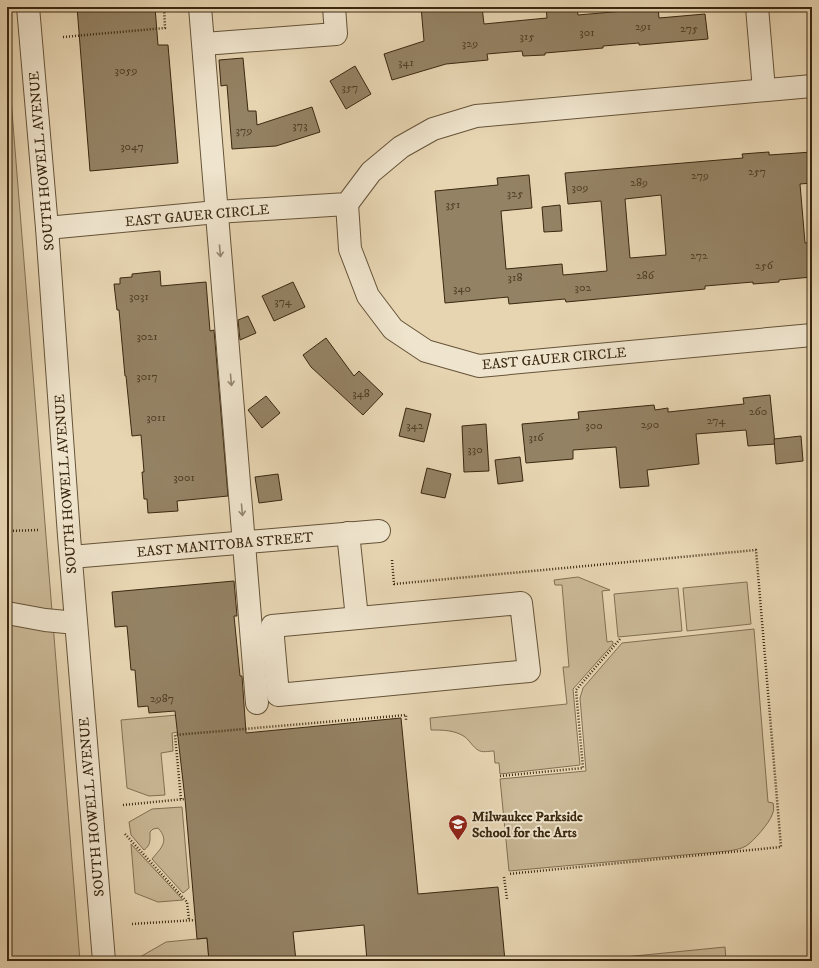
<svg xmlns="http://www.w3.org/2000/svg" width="819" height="968" font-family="'IM FELL DW Pica',serif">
<rect width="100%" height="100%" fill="#e7d5b2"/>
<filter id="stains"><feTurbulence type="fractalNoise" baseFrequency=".005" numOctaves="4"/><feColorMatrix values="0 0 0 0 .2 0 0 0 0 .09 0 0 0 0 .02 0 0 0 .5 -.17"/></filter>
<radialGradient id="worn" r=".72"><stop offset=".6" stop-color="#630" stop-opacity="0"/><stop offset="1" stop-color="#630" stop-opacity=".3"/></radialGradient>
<g fill="#cab896" stroke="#827053">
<polygon points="7,49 80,961 7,961"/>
<path d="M 578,577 L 610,590 L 602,591 L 607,642 L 612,641 L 613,642 L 613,644 L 573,689 L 580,765 L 500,774 L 499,763 L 495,763 L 494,751 C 489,751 482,753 478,750 C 474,748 469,740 465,737 C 455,730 443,730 431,730 L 430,718 L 567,704 L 563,667 L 569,667 L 562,585 L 555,585 L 554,580 Z"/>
<polygon points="747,582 751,624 687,631 683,588"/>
<polygon points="678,588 682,631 618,637 614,594"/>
<path d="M 754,629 L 768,802 L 773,803 C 774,807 774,811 772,815 C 770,822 753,842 746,846 C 741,849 734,850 728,851 L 509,871 L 500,779 L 586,771 L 580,698 L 583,688 L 622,643 Z"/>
<polygon points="177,715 179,732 172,733 173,751 161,753 165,795 149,796 127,788 121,720"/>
<path d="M 182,807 L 189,888 L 183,893 L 152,859 C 161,848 170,841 158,828 L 153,829 L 150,832 C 150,840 151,845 144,850 L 131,835 L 129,822 L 152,809 Z"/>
<polygon points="131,844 183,900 158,902 135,893"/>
<polygon points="207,938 209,961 140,961 140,957 166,942"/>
<polygon points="725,947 726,961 584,961"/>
</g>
<g fill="#948264" stroke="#3a2810" fill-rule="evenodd">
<polygon points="77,7 155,7 158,45 168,45 178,163 90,171"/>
<polygon points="421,7 482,7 484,24 547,18 546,7 577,7 578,15 658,8 659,18 705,14 708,39 639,45 639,43 603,46 603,48 545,53 545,55 523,56 522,51 487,54 488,60 446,64 392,80 384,54 424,41"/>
<polygon points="243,58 248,111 256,111 257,125 312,107 320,132 276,146 232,149 227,85 221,86 219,60"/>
<polygon points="355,66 371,94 346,109 330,81"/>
<path d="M 769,152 L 769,155 L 812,152 L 812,183 L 800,184 L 805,243 L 812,242 L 812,277 L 779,280 L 779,282 L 753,284 L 753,282 L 705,286 L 705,289 L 566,302 L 565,299 L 509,304 L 508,297 L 445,303 L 435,191 L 498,185 L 497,178 L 529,175 L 532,208 L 501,211 L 506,269 L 562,264 L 563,275 L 607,271 L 601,201 L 568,204 L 565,173 L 743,158 L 742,154 ZM 661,195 L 666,255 L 630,258 L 625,199 Z"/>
<polygon points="560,205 562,231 544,232 542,207"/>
<polygon points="160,271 161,286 206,282 210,331 214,330 228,496 177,501 178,511 148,513 147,499 144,499 142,472 144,472 141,435 132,436 126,376 125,376 119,310 117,310 114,284 120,284 120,278 132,277 132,274"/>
<polygon points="293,282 305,307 274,321 262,296"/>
<polygon points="248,316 256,333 240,340 238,320"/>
<polygon points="326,338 354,376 359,371 383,394 363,415 311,367 303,355"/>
<polygon points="770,395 775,444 748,446 746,430 696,434 699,464 647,470 649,486 620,488 616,447 573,450 573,459 526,463 522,424 579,419 578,412 654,405 655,410 668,408 668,412 744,404 743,398"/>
<polygon points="266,396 280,413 262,428 248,410"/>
<polygon points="406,408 431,414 424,442 399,436"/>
<polygon points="486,424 489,471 464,472 462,426"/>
<polygon points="801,436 803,461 776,464 774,439"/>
<polygon points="520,457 523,481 498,484 495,460"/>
<polygon points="427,468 451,474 445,498 421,493"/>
<polygon points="278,474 282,500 259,503 255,477"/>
<polygon points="234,581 237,616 234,616 240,676 242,676 246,733 401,718 418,894 498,887 505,961 367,961 364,925 293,932 296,961 209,961 207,938 197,939 185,799 175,711 149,713 148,706 138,707 135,670 131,670 127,626 115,627 112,592"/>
</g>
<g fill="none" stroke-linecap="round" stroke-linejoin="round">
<g stroke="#655338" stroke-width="24">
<g id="minor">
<polyline points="28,7 47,228 69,536 104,961"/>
<polyline points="200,7 257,703"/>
<polyline points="757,7 764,90"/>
<polyline points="204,44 336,34 334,7"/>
<polyline points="347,204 350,249 368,296 393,329 426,351 479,366 812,335"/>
<polyline points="47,228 217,212 347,204 371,172 401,147 433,129 476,116 812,86"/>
<polyline points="348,533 357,618"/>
<polyline points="71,557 379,531"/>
<polygon points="521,603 529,671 278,695 272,626"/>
<polyline points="7,613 45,620 76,623"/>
</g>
</g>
<g stroke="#3a2810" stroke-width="2.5" stroke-dasharray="1 2" stroke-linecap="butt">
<polyline points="63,37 165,28 164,7"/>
<polyline points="7,161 10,154"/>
<polyline points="7,531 38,530"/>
<polyline points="392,560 394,584 756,550 781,847 508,874"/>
<polyline points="500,776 583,768 576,690 620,639"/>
<polyline points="181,799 175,735 406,715 406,720"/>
<polyline points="123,805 185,799"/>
<polyline points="125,834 187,902 189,920"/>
<polyline points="504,877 507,899"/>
<polyline points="132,924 195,920"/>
</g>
<use href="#minor" stroke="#efe4cd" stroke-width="22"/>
</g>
<defs><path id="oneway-shaft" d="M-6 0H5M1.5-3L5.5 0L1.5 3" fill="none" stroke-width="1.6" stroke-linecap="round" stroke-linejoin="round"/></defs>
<g stroke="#94866e">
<use href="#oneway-shaft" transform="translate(220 251) rotate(85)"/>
<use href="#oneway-shaft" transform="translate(231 380) rotate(85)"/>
<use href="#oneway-shaft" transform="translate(242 510) rotate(85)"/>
</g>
<defs>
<g id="school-pin" transform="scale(1)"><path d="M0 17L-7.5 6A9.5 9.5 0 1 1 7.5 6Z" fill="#8f2418" stroke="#efe4cd"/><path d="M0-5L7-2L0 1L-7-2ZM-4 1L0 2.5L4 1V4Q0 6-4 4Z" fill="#fff"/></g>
</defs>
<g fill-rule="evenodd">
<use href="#school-pin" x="458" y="824"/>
</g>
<g text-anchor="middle" stroke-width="4" stroke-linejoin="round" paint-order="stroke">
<g font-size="12" fill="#503e25">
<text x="643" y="30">291</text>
<text x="689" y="32">275</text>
<text x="587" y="36">301</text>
<text x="527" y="40">315</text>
<text x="470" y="47">329</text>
<text x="406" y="66">341</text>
<text x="126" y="74">3059</text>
<text x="350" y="91">357</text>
<text x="300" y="129">373</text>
<text x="244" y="134">379</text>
<text x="132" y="150">3047</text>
<text x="757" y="175">257</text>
<text x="700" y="179">279</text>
<text x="639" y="186">289</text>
<text x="580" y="191">309</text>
<text x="515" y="197">325</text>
<text x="453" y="208">351</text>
<text x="699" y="259">272</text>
<text x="764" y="269">256</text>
<text x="645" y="279">286</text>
<text x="515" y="281">318</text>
<text x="583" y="291">302</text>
<text x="462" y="292">340</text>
<text x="139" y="300">3031</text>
<text x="283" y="305">374</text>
<text x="147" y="340">3021</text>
<text x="147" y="380">3017</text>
<text x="361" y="397">348</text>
<text x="758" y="415">260</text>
<text x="156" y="421">3011</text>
<text x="716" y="424">274</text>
<text x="650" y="428">290</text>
<text x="415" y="429">342</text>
<text x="594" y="429">300</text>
<text x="536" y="441">316</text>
<text x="475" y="453">330</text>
<text x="184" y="481">3001</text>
<text x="162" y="702">2987</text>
</g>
<g font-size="14" fill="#3a2810" stroke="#efe4cd">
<text transform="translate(41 161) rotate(-95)" y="5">SOUTH HOWELL AVENUE</text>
<text transform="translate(197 215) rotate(-5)" y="5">EAST GAUER CIRCLE</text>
<text transform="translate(554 358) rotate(-5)" y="5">EAST GAUER CIRCLE</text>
<text transform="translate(65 484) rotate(-94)" y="5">SOUTH HOWELL AVENUE</text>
<text transform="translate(225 544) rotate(-5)" y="5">EAST MANITOBA STREET</text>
<text transform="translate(91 807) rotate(-95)" y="5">SOUTH HOWELL AVENUE</text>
</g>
<g font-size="14" font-weight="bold" fill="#3a2810" stroke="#efe4cd" text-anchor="start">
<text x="472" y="821">Milwaukee Parkside<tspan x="472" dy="16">School for the Arts</tspan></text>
</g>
</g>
<rect width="819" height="968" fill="none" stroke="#e7d5b2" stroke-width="24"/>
<rect x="8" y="8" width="803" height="952" fill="none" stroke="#3a2810" stroke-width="2"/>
<rect x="12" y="12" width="795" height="944" fill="none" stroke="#3a2810"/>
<rect width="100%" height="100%" filter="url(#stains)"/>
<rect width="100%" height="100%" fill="url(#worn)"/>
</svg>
